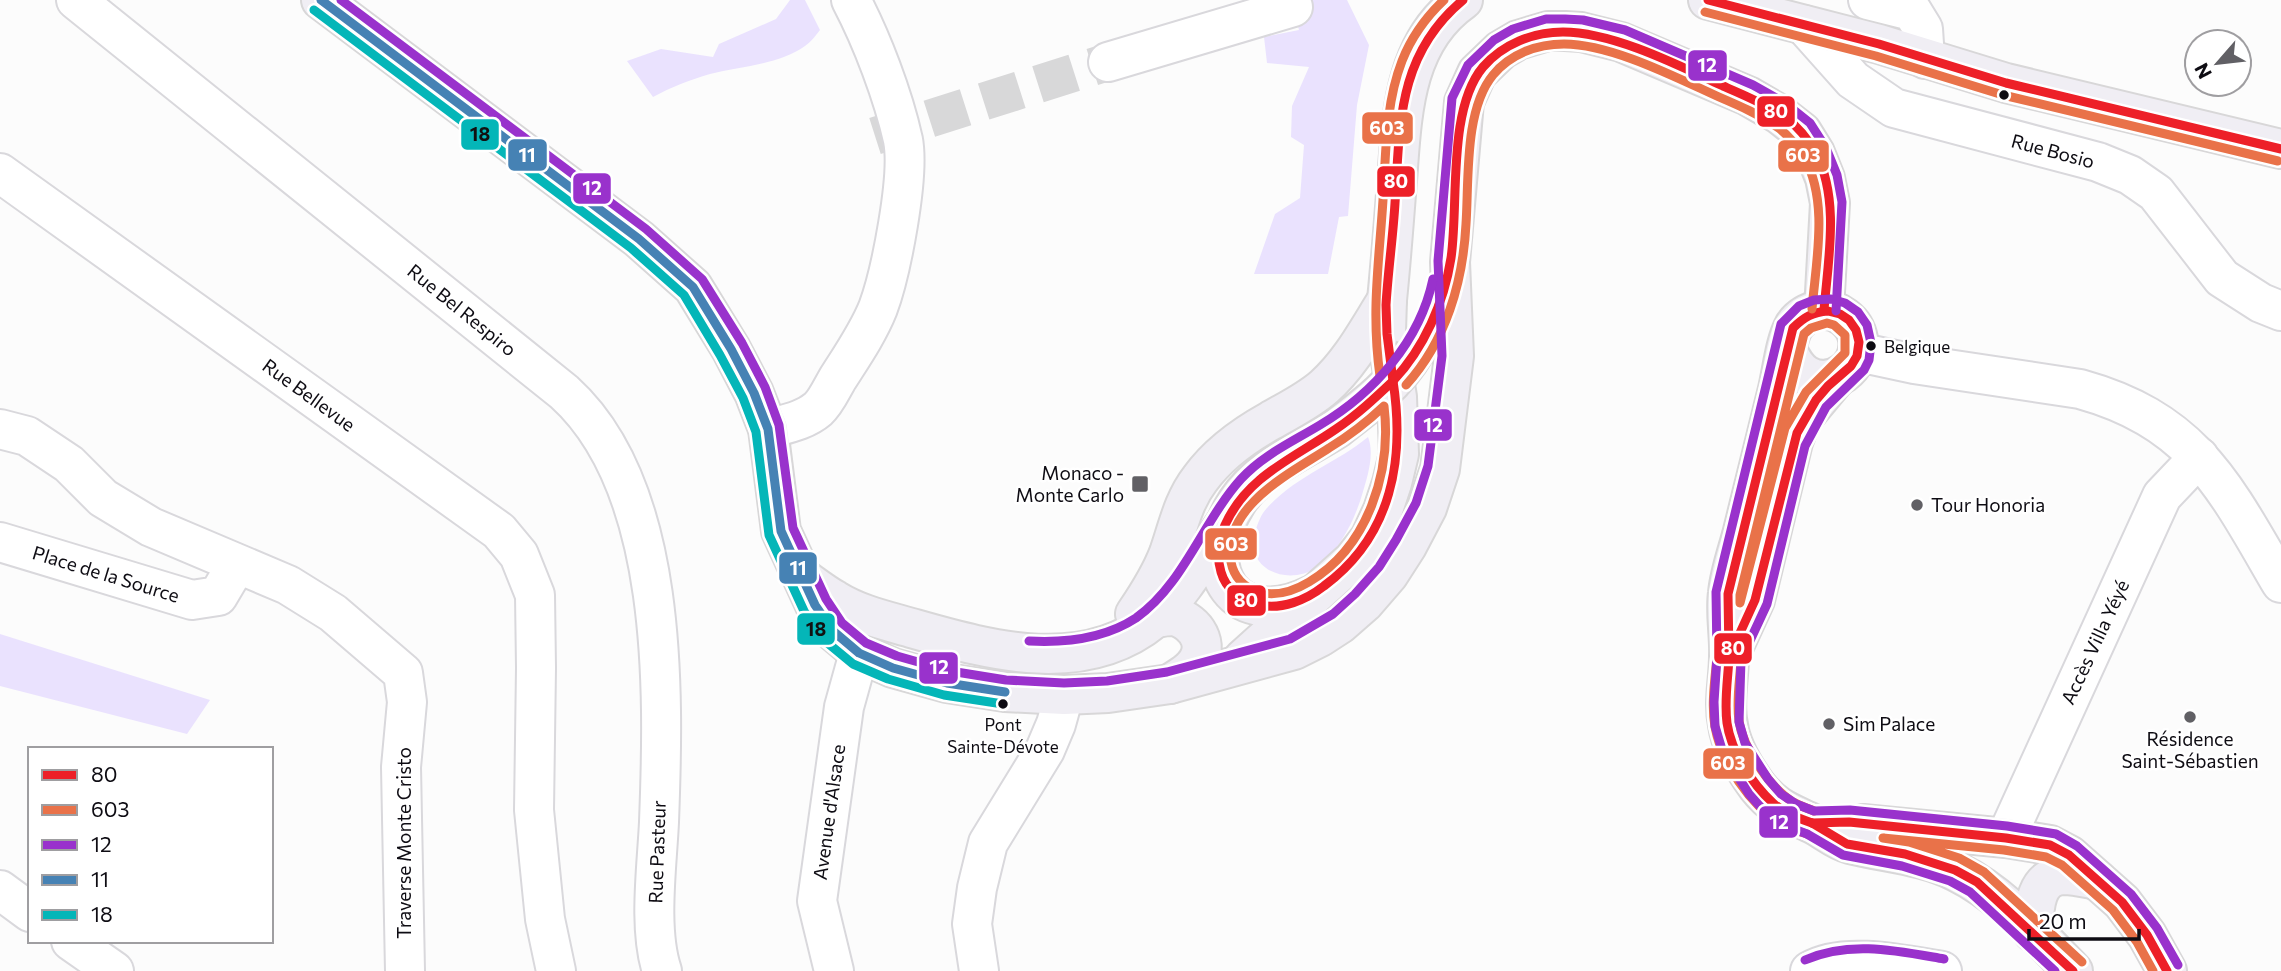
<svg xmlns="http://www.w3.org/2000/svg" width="2281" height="971" font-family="Commissioner,sans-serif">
<rect width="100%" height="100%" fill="#fcfcfc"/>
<g fill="#eae2fe">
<path d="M 790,0 L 805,0 L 820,30 C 816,35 811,42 805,46 C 778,65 741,66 710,74 C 690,80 671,87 653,97 L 627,61 L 661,49 L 713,57 L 719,44 L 776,19 Z"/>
<polygon points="1291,0 1347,0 1369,45 1357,105 1348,216 1339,217 1328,274 1254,274 1275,214 1300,198 1304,145 1291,137 1292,106 1309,67 1267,63 1264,37 1299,30"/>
<path d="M 1368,437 C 1375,454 1367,478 1362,495 C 1355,519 1339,552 1317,567 C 1289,587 1244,570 1255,532 C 1258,523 1261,514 1267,508 C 1296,476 1335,464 1368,437 Z"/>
<polygon points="0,634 210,700 187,734 0,686"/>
</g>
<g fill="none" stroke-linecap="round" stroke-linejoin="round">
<polyline stroke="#d8d8d9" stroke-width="38" stroke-dasharray="38 19" stroke-linecap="butt" points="875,136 1108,62"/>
<g stroke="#d9d8dc" stroke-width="42">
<g id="minor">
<path d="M 76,0 L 564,392 C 669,487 664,691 659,822 C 657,866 648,929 662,971"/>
<polyline points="1868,0 1912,11 1923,29 1925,59"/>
<polyline points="1804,25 1853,80 1894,108 2098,162 2130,175 2156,193 2222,278 2261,303 2281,311"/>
<polyline points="1108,62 1293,7"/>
<polyline points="0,173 499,531 519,555 535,595 536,668 534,810 545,919 556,971"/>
<path d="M 1858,352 L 1914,364 L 2080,389 C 2195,421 2225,487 2281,583"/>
<polyline points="0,429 27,436 69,464 103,498 151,527 288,585 333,613 403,673 407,702 401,767 405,971"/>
<path d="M 768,429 C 785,424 804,421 818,409 C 826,402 832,388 838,378 C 852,356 868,333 878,308 C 891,273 910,176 903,140 C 893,95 872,40 851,0"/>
<polyline points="0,542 192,600 218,596 237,564"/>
<polyline points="2006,838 2162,496 2199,457"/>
<polyline points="0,890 30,912"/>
<polyline points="71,941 114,971"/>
<polyline points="834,971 817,901 844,707 859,653"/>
<polyline points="979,971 972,924 977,888 988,843 1045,750 1056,724 1064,695"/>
<path d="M 1810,971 C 1843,951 1905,965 1942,971"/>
</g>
</g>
<g stroke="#d8d7d8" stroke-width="42">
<g id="major">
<polyline points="321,0 639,239 693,287 731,349 754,393 768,429 781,531 815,605 833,631 859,653 893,668 947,683 1005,692 1064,695 1108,693 1170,684 1294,650 1320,637 1340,624 1364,603 1389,574 1407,546 1427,508 1440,469 1454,356 1450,262 1464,102 1477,73 1501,50 1518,40 1548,31 1565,31 1581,32 1621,42 1748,96 1779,114 1802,132 1815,153 1825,178 1830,203 1824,310"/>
<polyline points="1708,0 1879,44 2006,83 2281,149"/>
<path d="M 1787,350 C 1792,360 1796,369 1806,375 C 1832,390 1862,367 1858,339 C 1855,321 1837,308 1820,310 C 1809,312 1800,317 1794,326 C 1785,342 1782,374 1777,393 C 1766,439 1754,485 1743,531 C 1738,551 1730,572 1728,593 C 1725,613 1730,636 1729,656 C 1729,679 1723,702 1728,725 C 1731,747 1744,768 1757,786 C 1775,809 1789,812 1813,824 C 1825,830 1837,841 1850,844 C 1886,853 1924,855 1957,872 C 2002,894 2038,936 2073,971"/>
<path d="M 804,579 C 814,586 824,594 835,600 C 859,615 888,621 915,629 C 992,651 1085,676 1154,619 C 1181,595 1206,551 1227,521"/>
<path d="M 1312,595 C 1235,633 1193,570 1237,502 C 1259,468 1303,450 1336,429"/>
<path d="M 1135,614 C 1148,595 1161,574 1169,553 C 1178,527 1183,501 1200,479 C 1218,454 1243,436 1270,421 C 1289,410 1308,401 1324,387 C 1351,363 1368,330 1387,300"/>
<path d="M 1155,618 C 1162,617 1171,615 1178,617 C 1199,626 1211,648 1193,667 C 1187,674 1177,679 1170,684"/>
<polyline points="1733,648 1755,600 1793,442 1801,420 1836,378"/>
<path d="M 1243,659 L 1353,560 L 1370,538 L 1383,510 L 1392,483 L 1399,454 L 1397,397 L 1386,331 L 1387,300 C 1391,260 1394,221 1397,181 C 1402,116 1403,42 1463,0"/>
<polyline points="1863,824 2006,838 2050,845 2069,855 2122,902 2147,935 2167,971"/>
<path d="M 2033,932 C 2034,910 2034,876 2064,875 C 2074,875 2086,878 2097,880"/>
</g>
</g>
<use href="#minor" stroke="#fff" stroke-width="38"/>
<use href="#major" stroke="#f0eef4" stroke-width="38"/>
<g stroke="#d8d7d8" stroke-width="42" stroke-linecap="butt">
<path id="major-bridge" d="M 1336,429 C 1365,407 1397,383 1415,351"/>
</g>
<use href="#major-bridge" stroke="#f0eef4" stroke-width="38"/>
<g stroke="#fff" stroke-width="14">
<g id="bus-1">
<polyline points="1708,0 1879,44 2006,83 2281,149"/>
<path d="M 1828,311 L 1840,314 L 1849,320 L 1856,330 L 1859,342 L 1857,356 L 1851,366 L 1828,386 L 1816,400 L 1797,433 L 1755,600 L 1729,657 L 1728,594 L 1793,328 C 1804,317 1813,312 1828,311 Z"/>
<path d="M 1393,381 C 1405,459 1392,536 1324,586 C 1306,600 1282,610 1259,605 C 1242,601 1226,590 1221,572 C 1216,556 1219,540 1225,525 C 1247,476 1294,458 1336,429 C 1357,415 1375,398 1393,381 Z"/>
<path d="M 1393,381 L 1387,334 L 1386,305 C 1388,271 1393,237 1395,203 C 1400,124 1397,55 1463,0"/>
<path d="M 1393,381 C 1424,348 1444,303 1451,258 C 1459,204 1447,110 1483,67 C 1503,44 1533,32 1563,32 C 1613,32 1678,65 1723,86 C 1744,95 1766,104 1785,117 C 1797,126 1808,139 1816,153 C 1840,200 1828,260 1824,310"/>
<path d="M 1729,657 C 1728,679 1724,701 1727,723 C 1731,751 1752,784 1773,803 C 1784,813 1798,818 1812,823"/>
<polyline points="1812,823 1847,844 1905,854 1955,870 1977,882 2073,971"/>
<polyline points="1812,823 1849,822 2006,838 2050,845 2069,855 2122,902 2147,935 2167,971"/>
</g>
</g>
<g stroke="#fff" stroke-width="14">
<g id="bus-2">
<polyline points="1705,12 1876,56 2003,95 2278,161"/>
<polygon points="1827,323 1834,325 1845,335 1845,353 1806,392 1785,428 1740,603 1740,595 1804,334 1811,328"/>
<path d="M 1380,376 C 1371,312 1379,263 1383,200 C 1386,154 1385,105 1402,61 C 1411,38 1426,17 1444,0"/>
<path d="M 1406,385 C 1446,341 1463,282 1466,224 C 1469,181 1464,110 1493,75 C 1510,54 1537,44 1564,44 C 1611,44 1675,77 1719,97 C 1740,106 1761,115 1780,129 C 1790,137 1797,146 1804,157 C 1829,201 1816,261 1812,309"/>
<path d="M 1384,406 C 1392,472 1368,547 1309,582 C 1294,591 1276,597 1258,592 C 1244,587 1234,578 1231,562 C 1222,506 1291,473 1329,448 C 1349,436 1367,422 1384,406 Z"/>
<path d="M 1717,657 C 1715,679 1711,705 1715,727 C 1722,764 1750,804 1781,824 C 1789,829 1798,831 1807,834"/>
<path d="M 1741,660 C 1740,680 1736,701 1739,721 C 1743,748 1770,788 1793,802 C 1800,806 1807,808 1814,811"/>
<polyline points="2082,962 1984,872 1959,858 1909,842 1883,838 2004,850 2046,857 2062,865 2113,910 2137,942 2153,971"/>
</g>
</g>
<g stroke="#fff" stroke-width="14">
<g id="bus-3">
<polyline points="341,0 646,229 702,279 742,343 765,387 779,425 793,528 826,599 842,623 866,643 897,656 950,671 1006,680 1064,683 1107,681 1167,672 1290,639 1333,614 1355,594 1379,567 1396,540 1416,503 1428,466 1442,356 1438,261 1452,98 1468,65 1494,40 1513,29 1546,19 1565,19 1583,20 1625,30 1753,85 1785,103 1810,123 1826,148 1837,175 1842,202 1836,311"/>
<path d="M 1029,641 C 1066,643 1104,639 1136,618 C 1184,584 1203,521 1241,479 C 1263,455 1292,442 1320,425 C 1374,393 1420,341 1433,279"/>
<path d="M 1805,960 C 1850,940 1898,951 1944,959"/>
<polyline points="2055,971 1970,892 1950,881 1902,866 1843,855 1807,834 1783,825 1765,812 1749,794 1723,753 1715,726 1714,702 1717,657 1716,592 1781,324 1799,306 1814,300 1831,299 1845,303 1858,312 1867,325 1871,343 1869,360 1864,370 1826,407 1805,446 1767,604 1741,660 1739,722 1745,743 1768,779 1781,794 1796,804 1814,811 1850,810 2007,826 2056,834 2077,846 2131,894 2157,928 2178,965"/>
</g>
</g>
<g stroke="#fff" stroke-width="14">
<polyline id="bus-4" points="321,0 639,239 693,287 731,349 754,393 768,429 781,531 815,605 833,631 859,653 893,668 947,683 1005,692"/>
</g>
<g stroke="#fff" stroke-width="14">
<polyline id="bus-5" points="314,10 631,248 684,295 720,355 743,398 756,432 769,535 804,611 824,640 853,664 888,679 944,695 1003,704"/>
</g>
<use href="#bus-1" stroke="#ed2028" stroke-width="9"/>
<use href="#bus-2" stroke="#e97249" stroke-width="9"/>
<use href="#bus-3" stroke="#9932cc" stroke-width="9"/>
<use href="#bus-4" stroke="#4682b4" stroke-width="9"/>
<use href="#bus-5" stroke="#04b6b8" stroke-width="9"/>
</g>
<g fill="#0e0c13" stroke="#fff" stroke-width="2.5">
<circle cx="2004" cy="95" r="6"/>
<circle cx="1871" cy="346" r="6"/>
<circle cx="1003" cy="704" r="6"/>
</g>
<g fill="#616065" stroke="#fff" stroke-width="2.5">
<rect x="1131" y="475" width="18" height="18" rx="3.5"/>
<circle cx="1917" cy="505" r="7"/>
<circle cx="2190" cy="717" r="7"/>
<circle cx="1829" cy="724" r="7"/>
</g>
<g text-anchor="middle" stroke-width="5" stroke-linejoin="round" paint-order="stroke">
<g font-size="17" fill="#0e0c13" stroke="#fff" text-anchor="start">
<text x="1884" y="353">Belgique</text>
<text x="1003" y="731" text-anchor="middle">Pont<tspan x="1003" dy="22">Sainte-Dévote</tspan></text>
</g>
<g font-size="19" fill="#0e0c13" stroke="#fff">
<text transform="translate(2053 151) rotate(15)" y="7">Rue Bosio</text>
<text transform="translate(462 310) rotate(39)" y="7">Rue Bel Respiro</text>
<text transform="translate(309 395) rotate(36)" y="7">Rue Bellevue</text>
<text transform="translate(106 574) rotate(17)" y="7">Place de la Source</text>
<text transform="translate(2095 642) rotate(-65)" y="7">Accès Villa Yéyé</text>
<text transform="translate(829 812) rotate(-82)" y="7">Avenue d'Alsace</text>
<text transform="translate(404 843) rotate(-90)" y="7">Traverse Monte Cristo</text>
<text transform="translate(657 852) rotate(-88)" y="7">Rue Pasteur</text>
</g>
<g font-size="19" fill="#0e0c13" stroke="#fff" text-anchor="start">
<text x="1124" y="480" text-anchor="end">Monaco -<tspan x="1124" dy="22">Monte Carlo</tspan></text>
<text x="1931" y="512">Tour Honoria</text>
<text x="1843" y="731">Sim Palace</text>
<text x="2190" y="746" text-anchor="middle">Résidence<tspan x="2190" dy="22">Saint-Sébastien</tspan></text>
</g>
</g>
<g stroke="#fff" stroke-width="2.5">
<rect x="1687" y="49" width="41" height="33" rx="7" fill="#9932cc"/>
<rect x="1756" y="95" width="40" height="33" rx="7" fill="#ed2028"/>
<rect x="1361" y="111" width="53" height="34" rx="7" fill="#e97249"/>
<rect x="460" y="118" width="40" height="33" rx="7" fill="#04b6b8"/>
<rect x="507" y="138" width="41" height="34" rx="7" fill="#4682b4"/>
<rect x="1777" y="139" width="53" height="34" rx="7" fill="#e97249"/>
<rect x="1376" y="165" width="40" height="33" rx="7" fill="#ed2028"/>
<rect x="572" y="172" width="40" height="33" rx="7" fill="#9932cc"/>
<rect x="1413" y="408" width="40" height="34" rx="7" fill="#9932cc"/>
<rect x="1204" y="527" width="54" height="34" rx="7" fill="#e97249"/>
<rect x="778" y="551" width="40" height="34" rx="7" fill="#4682b4"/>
<rect x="1226" y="584" width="41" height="33" rx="7" fill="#ed2028"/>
<rect x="796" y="612" width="40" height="34" rx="7" fill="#04b6b8"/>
<rect x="1713" y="632" width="40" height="33" rx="7" fill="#ed2028"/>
<rect x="918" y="651" width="41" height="34" rx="7" fill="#9932cc"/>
<rect x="1702" y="747" width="53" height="33" rx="7" fill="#e97249"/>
<rect x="1758" y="805" width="41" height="34" rx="7" fill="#9932cc"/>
</g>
<g font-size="19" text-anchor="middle" font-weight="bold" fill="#fff">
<text x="1707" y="72">12</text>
<text x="1776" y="118">80</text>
<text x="1387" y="135">603</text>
<text x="527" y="162">11</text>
<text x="1803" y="162">603</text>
<text x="1396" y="188">80</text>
<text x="592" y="195">12</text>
<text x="1433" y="432">12</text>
<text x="1231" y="551">603</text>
<text x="798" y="575">11</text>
<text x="1246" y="607">80</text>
<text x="1733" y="655">80</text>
<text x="939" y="674">12</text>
<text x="1728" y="770">603</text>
<text x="1779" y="829">12</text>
</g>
<g font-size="19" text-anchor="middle" font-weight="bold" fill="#111">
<text x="480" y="141">18</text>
<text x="816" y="636">18</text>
</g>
<rect x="28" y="747" width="245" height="196" fill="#ffffff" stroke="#9f9ea1" stroke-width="2"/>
<rect x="42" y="770" width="35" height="10" fill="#ed2028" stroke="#9f9ea1" stroke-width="2"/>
<text x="91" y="782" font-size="21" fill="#0e0c13">80</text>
<rect x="42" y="805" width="35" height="10" fill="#e97249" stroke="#9f9ea1" stroke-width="2"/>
<text x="91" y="817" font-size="21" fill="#0e0c13">603</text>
<rect x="42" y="840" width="35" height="10" fill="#9932cc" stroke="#9f9ea1" stroke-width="2"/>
<text x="91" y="852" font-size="21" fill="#0e0c13">12</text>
<rect x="42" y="875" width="35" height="10" fill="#4682b4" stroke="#9f9ea1" stroke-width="2"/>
<text x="91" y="887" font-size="21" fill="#0e0c13">11</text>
<rect x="42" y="910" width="35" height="10" fill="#04b6b8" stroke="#9f9ea1" stroke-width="2"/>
<text x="91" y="922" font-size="21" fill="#0e0c13">18</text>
<g transform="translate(2218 63) rotate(242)"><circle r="33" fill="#ffffff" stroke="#9f9ea1" stroke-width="2"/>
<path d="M0-5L12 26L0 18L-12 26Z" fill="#616065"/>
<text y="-10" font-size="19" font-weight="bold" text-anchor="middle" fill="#0e0c13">N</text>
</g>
<path d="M2029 929v10h110v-10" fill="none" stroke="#0e0c13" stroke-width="3.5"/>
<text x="2039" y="929" font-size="21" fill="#0e0c13" stroke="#ffffff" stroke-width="5" paint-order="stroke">20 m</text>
</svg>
